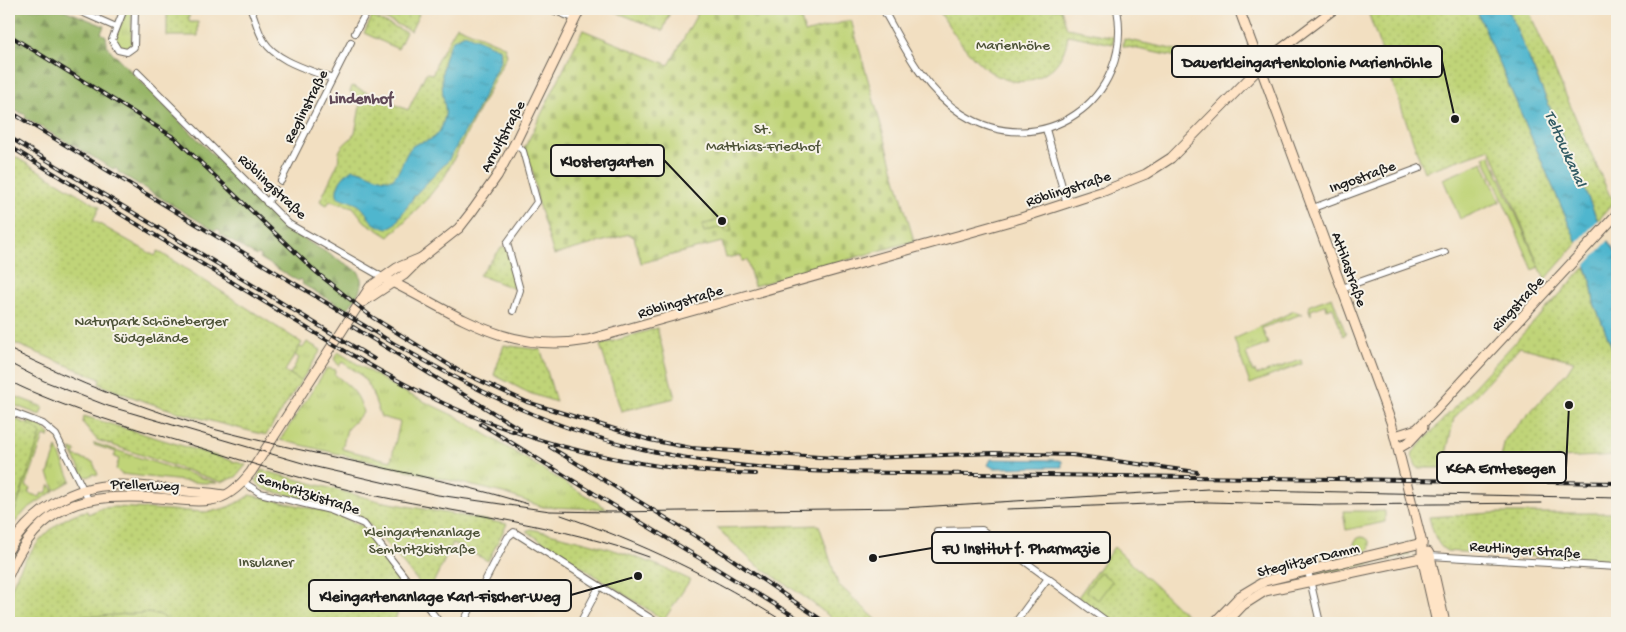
<svg xmlns="http://www.w3.org/2000/svg" width="1626" height="632" font-family="'Gochi Hand',sans-serif">
<defs>
<pattern id="grass-tufts" width="24" height="20" patternUnits="userSpaceOnUse" patternTransform="scale(1.25)"><rect width="24" height="20" fill="#c0d478"/><path d="M3 7l-1-3M5 7V3M7 7l1-3M15 17l-1-3M17 17v-4M19 17l1-3" fill="none" stroke="#a4b567"/></pattern>
<pattern id="forest-firs" width="22" height="20" patternUnits="userSpaceOnUse" patternTransform="scale(1.25)"><rect width="22" height="20" fill="#98b668"/><path d="M5 1l3.5 6h-7zM16 11l3.5 6h-7z" fill="#7b9355"/></pattern>
<pattern id="cemetery-stones" width="16" height="16" patternUnits="userSpaceOnUse" patternTransform="scale(1.25)"><rect width="16" height="16" fill="#c0d478"/><path d="M2 7V4a2 2 0 0 1 4 0v3zM10 15v-3a2 2 0 0 1 4 0v3z" fill="#a4b567"/></pattern>
<pattern id="park-dots" width="8" height="8" patternUnits="userSpaceOnUse" patternTransform="scale(1.25)"><rect width="8" height="8" fill="#c0d478"/><path d="M2 2h.1M6 6h.1" fill="none" stroke="#a4b567" stroke-width="1.8" stroke-linecap="round"/></pattern>
<pattern id="water-ripples" width="26" height="14" patternUnits="userSpaceOnUse" patternTransform="scale(1.25)"><rect width="26" height="14" fill="#4fb6ce"/><path d="M2 4q2-2 4 0t4 0M15 11q2-2 4 0t4 0" fill="none" stroke="#4193a6"/></pattern>
</defs>
<rect width="100%" height="100%" fill="#f7f3e8"/>
<filter id="ink" filterUnits="userSpaceOnUse"><feTurbulence type="fractalNoise" baseFrequency=".02" numOctaves="2"/><feDisplacementMap in="SourceGraphic" scale="10" xChannelSelector="R" yChannelSelector="G"/><feConvolveMatrix kernelMatrix="1 2 1 2 8 2 1 2 1" color-interpolation-filters="sRGB"/></filter>
<filter id="wash" filterUnits="userSpaceOnUse"><feTurbulence type="fractalNoise" baseFrequency=".0096" numOctaves="4" result="noise"/><feDisplacementMap in="SourceGraphic" scale="20" xChannelSelector="R" yChannelSelector="G"/><feGaussianBlur stdDeviation="1.12" result="paint"/><feColorMatrix in="noise" values="0 0 0 0 0 0 0 0 0 0 0 0 0 0 0 0 0 1.4 0 .05"/><feComposite in="paint" operator="in"/></filter>
<g filter="url(#wash)">
<rect width="100%" height="100%" fill="#f2dfc1"/>
<g fill="url(#grass-tufts)" stroke="#6e784a">
<polygon points="127,9 132,9 131,44 125,49 119,47 115,39"/>
<polygon points="617,9 671,9 663,31 616,12"/>
<polygon points="1332,297 1346,334 1343,336 1333,307 1327,309 1325,305 1311,310 1311,315 1309,310 1310,305"/>
<polygon points="1294,311 1302,314 1262,328 1268,344 1246,353 1253,372 1255,371 1257,375 1301,360 1302,364 1250,384 1234,339"/>
<polygon points="307,342 321,350 301,381 290,374 299,358 295,355 299,347 303,348"/>
<path d="M 338,352 L 398,389 L 459,418 L 608,509 L 543,507 L 503,493 L 280,440 L 327,368 L 336,370 L 334,374 C 349,386 360,393 363,413 L 347,429 L 342,449 L 391,461 L 400,422 L 381,417 L 370,387 L 360,374 L 342,362 L 339,366 L 334,359 Z"/>
<polygon points="9,394 43,407 40,415 9,403"/>
<polygon points="29,421 41,426 50,434 49,437 44,436 26,486 30,488 28,493 40,497 42,492 46,493 50,485 54,491 27,509 9,529 41,434 28,424"/>
<polygon points="94,443 218,483 202,483 121,474 116,469 119,459 114,457 116,452 94,445"/>
<polygon points="57,448 71,481 55,490 48,474"/>
<polygon points="70,449 76,451 74,456 93,462 98,475 93,474 88,477 83,475"/>
<path d="M 80,495 L 78,499 C 53,508 21,541 9,565 C 9,534 55,506 80,495 Z"/>
<polygon points="1343,511 1385,511 1385,522 1346,530"/>
<circle cx="1362" cy="545" r="8"/>
<polygon points="1408,552 1409,555 1314,576 1314,573"/>
<path d="M 146,613 L 159,614 L 165,618 L 161,623 L 55,623 C 84,613 116,615 146,613 Z"/>
</g>
<path fill="url(#forest-firs)" stroke="#5a6942" d="M 9,9 L 62,9 L 104,26 L 101,33 L 106,36 L 107,45 L 111,51 L 285,228 L 358,271 C 367,286 356,297 347,310 L 302,284 L 303,282 L 299,279 L 298,281 L 260,258 L 261,256 L 258,254 L 256,256 L 220,234 L 221,231 L 217,229 L 215,231 L 118,172 L 118,170 L 115,168 L 113,169 L 76,147 L 77,145 L 72,145 L 25,118 L 26,115 L 9,108 Z"/>
<polygon fill="url(#cemetery-stones)" stroke="#6e784a" points="700,9 798,9 805,33 851,20 914,241 754,286 747,260 742,261 741,255 726,258 722,242 641,263 634,237 629,234 554,255 538,203 533,172 524,149 583,30 669,65"/>
<g fill="url(#park-dots)" stroke="#6e784a">
<polygon points="167,9 189,9 189,22 198,22 198,36 167,36"/>
<polygon points="376,9 406,9 419,14 411,31 374,14"/>
<path d="M 938,9 L 1061,9 L 1067,28 L 1113,37 L 1113,44 L 1068,35 C 1066,50 1060,64 1046,73 C 998,104 959,43 938,9 Z"/>
<polygon points="1367,9 1476,9 1577,243 1545,280 1490,149 1424,172"/>
<polygon points="1508,9 1528,9 1609,194 1616,203 1612,204 1598,221"/>
<polygon points="372,17 406,32 398,49 364,33"/>
<path d="M 457,26 L 504,46 L 507,55 L 445,176 L 427,199 L 389,237 L 365,222 L 353,207 L 330,201 L 327,205 L 320,201 L 339,161 C 336,145 349,144 355,132 C 356,129 360,106 361,101 L 350,92 L 352,86 L 408,110 L 426,73 L 433,74 L 437,61 Z"/>
<polygon points="1124,39 1233,62 1231,68 1123,46"/>
<path d="M 9,153 L 100,207 L 93,220 C 112,232 133,243 155,256 L 158,251 L 302,343 L 285,371 L 301,381 L 266,435 C 209,421 153,407 99,384 L 100,379 L 9,341 Z"/>
<polygon points="728,217 732,231 726,232 724,226 704,232 702,225"/>
<polygon points="503,246 507,249 515,289 479,275"/>
<polygon points="1585,267 1591,281 1594,303 1617,360 1617,455 1540,459 1498,473 1505,439 1567,372 1574,361 1520,347 1454,418 1443,468 1417,468 1412,456 1413,452"/>
<polygon points="657,328 675,398 621,411 600,345"/>
<polygon points="504,345 541,350 556,402 529,393 494,375"/>
<polygon points="84,416 246,465 236,477 221,482 97,440 83,423"/>
<polygon points="9,417 33,426 41,434 9,528"/>
<polygon points="261,470 379,501 507,524 488,561 453,543 428,593 371,526 359,516 333,506 263,489 256,481"/>
<path d="M 250,495 L 333,513 L 362,526 L 408,588 L 405,590 L 394,623 L 161,623 L 165,618 L 159,614 L 146,613 L 100,616 L 76,616 L 55,623 L 9,623 C 9,616 8,607 9,600 C 13,567 52,515 87,511 L 88,514 L 102,508 L 115,507 L 206,512 C 223,510 236,505 250,495 Z"/>
<path d="M 1493,513 L 1617,513 L 1617,562 L 1447,551 C 1436,546 1432,528 1429,517 Z"/>
<polygon points="819,525 838,584 880,623 838,623 806,598 754,563 717,528"/>
<path d="M 531,529 C 585,541 641,555 690,580 L 664,620 L 526,531 Z"/>
<polygon points="1114,547 1195,623 1114,623 1078,597"/>
</g>
<g fill="#c0d478" stroke="#6e784a">
<polygon points="1490,155 1539,267 1533,270 1484,157"/>
<polygon points="1483,162 1500,202 1460,219 1443,179"/>
<polygon points="1100,572 1112,581 1098,600 1086,591"/>
</g>
<g fill="url(#water-ripples)" stroke="#366975">
<polygon points="1476,9 1508,9 1603,233 1617,254 1617,360 1594,303 1591,281 1577,243"/>
<path d="M 465,34 L 500,49 L 501,59 L 474,116 L 448,161 L 415,195 L 395,224 L 388,228 C 368,225 372,218 361,207 C 356,202 345,200 338,197 C 333,187 345,174 352,169 C 367,170 377,181 392,179 C 402,170 402,160 409,150 C 419,135 438,151 445,115 C 446,109 444,102 443,96 C 441,75 441,58 453,40 Z"/>
<polygon points="991,459 1058,460 1062,461 1062,467 993,468 988,465"/>
</g>
<polygon fill="#f2dfc1" points="1599,219 1609,240 1583,268 1575,245"/>
</g>
<g filter="url(#ink)">
<g fill="none" stroke-linecap="round" stroke-linejoin="round">
<g stroke="#676056" stroke-width="8">
<g id="street">
<polyline points="75,9 116,27"/>
<polyline points="124,9 112,40 118,50 127,52 134,47 135,9"/>
<path d="M 251,9 C 255,19 258,32 264,41 C 277,62 311,70 332,79"/>
<polyline points="550,9 576,19"/>
<path d="M 883,9 C 904,47 924,90 962,114 C 1041,164 1134,100 1117,9"/>
<polyline points="355,33 368,9"/>
<polyline points="137,72 289,224 384,278"/>
<polyline points="1046,129 1067,204"/>
<polyline points="281,181 351,42"/>
<polyline points="267,203 276,190"/>
<polyline points="1313,208 1420,168"/>
<polyline points="1342,288 1445,252"/>
<polyline points="513,311 520,290 507,243 537,202 523,151 515,143"/>
<polyline points="9,411 43,424 56,435 88,499"/>
<polyline points="243,482 260,493 330,510 364,524 440,623"/>
<polyline points="937,531 982,530 1109,623"/>
<polyline points="1430,556 1617,567"/>
<polyline points="1308,571 1320,623"/>
<polyline points="463,623 508,537 514,532 658,623"/>
<polyline points="580,623 599,587"/>
<polyline points="1015,623 1048,578"/>
</g>
</g>
<g stroke="#676056" stroke-width="11">
<g id="secondary">
<polyline points="1239,9 1391,422 1422,543 1422,557 1437,623"/>
<path d="M 384,278 C 455,312 503,355 588,340 L 1021,218 L 1104,191 L 1146,174 L 1171,158 L 1269,58 L 1334,9"/>
<polyline points="363,302 404,275 421,258 459,228 473,210 497,176 515,143 580,9"/>
<polyline points="1395,436 1417,429 1436,410 1617,214"/>
<polyline points="1399,448 1409,442 1423,427"/>
<path d="M 9,549 C 31,511 72,486 116,485 C 135,484 155,488 174,490 C 191,492 208,492 224,495"/>
<polyline points="1428,552 1430,556 1445,623"/>
<path d="M 9,574 C 39,502 87,493 158,498 C 175,499 194,503 211,500 C 227,498 241,485 251,472 L 370,287 L 397,268 L 421,258"/>
<polyline points="1214,623 1240,596 1265,581 1422,543"/>
<polyline points="1226,623 1243,605 1265,591 1430,556"/>
</g>
</g>
<use href="#street" stroke="#fff" stroke-width="6"/>
<use href="#secondary" stroke="#ffe4c6" stroke-width="9"/>
<g stroke="#1c1c1c" stroke-width="1">
<path d="M 9,349 C 76,382 145,410 217,430 C 320,457 426,473 528,504"/>
<polyline points="9,363 44,381 108,406 316,467 438,495 550,511 610,512 903,508 1208,489 1617,498"/>
<path d="M 9,381 C 69,411 134,428 198,447 C 257,465 316,484 377,496 C 468,515 561,525 649,557"/>
<polyline points="1007,509 1208,502 1328,505 1542,503"/>
<path d="M 561,515 C 640,542 715,578 786,623"/>
</g>
<g stroke="#1c1c1c" stroke-width="4">
<g id="rail">
<polyline points="9,35 175,138 316,272 372,317 459,371 527,402 650,440 691,448 847,459 993,453 1072,455 1197,472"/>
<path d="M 9,111 L 393,343 C 439,369 486,395 535,415 C 630,455 731,468 833,472 L 1617,483"/>
<polyline points="9,137 374,359"/>
<path d="M 9,146 C 86,193 163,240 240,287 C 307,328 374,371 445,404 C 543,449 649,471 756,474"/>
<polyline points="353,327 520,429"/>
<polyline points="481,424 805,623"/>
<polyline points="550,447 720,551 826,623"/>
</g>
</g>
<use href="#rail" stroke="#f7f3e8" stroke-width="2" stroke-dasharray="5.5" stroke-linecap="butt"/>
</g>
</g>
<g text-anchor="middle" stroke-width="4" stroke-linejoin="round" paint-order="stroke">
<g font-size="15" fill="#4d5338" stroke="#f7f3e8">
<text x="1013" y="49">Marienhöhe</text>
<text x="763" y="133">St.<tspan x="763" dy="17">Matthias-Friedhof</tspan></text>
<text x="151" y="325">Naturpark Schöneberger<tspan x="151" dy="17">Südgelände</tspan></text>
<text x="422" y="536">Kleingartenanlage<tspan x="422" dy="17">Sembritzkistraße</tspan></text>
<text x="266" y="566">Insulaner</text>
</g>
<g font-size="15" fill="#1c1c1c" stroke="#f7f3e8">
<text transform="translate(305 106) rotate(-63)" y="5">Reglinstraße</text>
<text transform="translate(502 136) rotate(-62)" y="5">Arnulfstraße</text>
<text transform="translate(1362 176) rotate(-20)" y="5">Ingostraße</text>
<text transform="translate(273 186) rotate(43)" y="5">Röblingstraße</text>
<text transform="translate(1068 188) rotate(-18)" y="5">Röblingstraße</text>
<text transform="translate(1350 269) rotate(70)" y="5">Attilastraße</text>
<text transform="translate(680 301) rotate(-16)" y="5">Röblingstraße</text>
<text transform="translate(1517 303) rotate(-47)" y="5">Ringstraße</text>
<text transform="translate(145 484) rotate(2)" y="5">Prellerweg</text>
<text transform="translate(309 493) rotate(18)" y="5">Sembritzkistraße</text>
<text transform="translate(1525 549) rotate(4)" y="5">Reutlinger Straße</text>
<text transform="translate(1308 559) rotate(-14)" y="5">Steglitzer Damm</text>
</g>
<g font-size="16" font-weight="bold" fill="#604958" stroke="#f7f3e8">
<text x="361" y="103">Lindenhof</text>
</g>
<g font-size="16" font-style="italic" fill="#305a63" stroke="#f7f3e8">
<text transform="translate(1567 148) rotate(66)" y="6">Teltowkanal</text>
</g>
</g>
<path fill="none" stroke="#1c1c1c" stroke-width="2" d="M1455 119L1442 61M722 221L664 160M1569 405L1566 468M873 558L932 548M638 576L571 595"/>
<g fill="#1c1c1c" stroke="#f7f3e8" stroke-width="2">
<circle cx="1455" cy="119" r="5"/>
<circle cx="722" cy="221" r="5"/>
<circle cx="1569" cy="405" r="5"/>
<circle cx="873" cy="558" r="5"/>
<circle cx="638" cy="576" r="5"/>
</g>
<g fill="#f7f3e8" stroke="#1c1c1c" stroke-width="2">
<rect x="1172" y="46" width="270" height="31" rx="5"/>
<rect x="551" y="145" width="113" height="31" rx="5"/>
<rect x="1437" y="452" width="129" height="31" rx="5"/>
<rect x="932" y="532" width="178" height="31" rx="5"/>
<rect x="309" y="580" width="262" height="31" rx="5"/>
</g>
<g font-size="16" text-anchor="middle" font-weight="bold" fill="#1c1c1c">
<text x="1307" y="67">Dauerkleingartenkolonie Marienhöhle</text>
<text x="607" y="166">Klostergarten</text>
<text x="1501" y="473">KGA Erntesegen</text>
<text x="1021" y="553">FU Institut f. Pharmazie</text>
<text x="440" y="601">Kleingartenanlage Karl-Fischer-Weg</text>
</g>
<rect width="1626" height="632" fill="none" stroke="#f7f3e8" stroke-width="30"/>
</svg>
